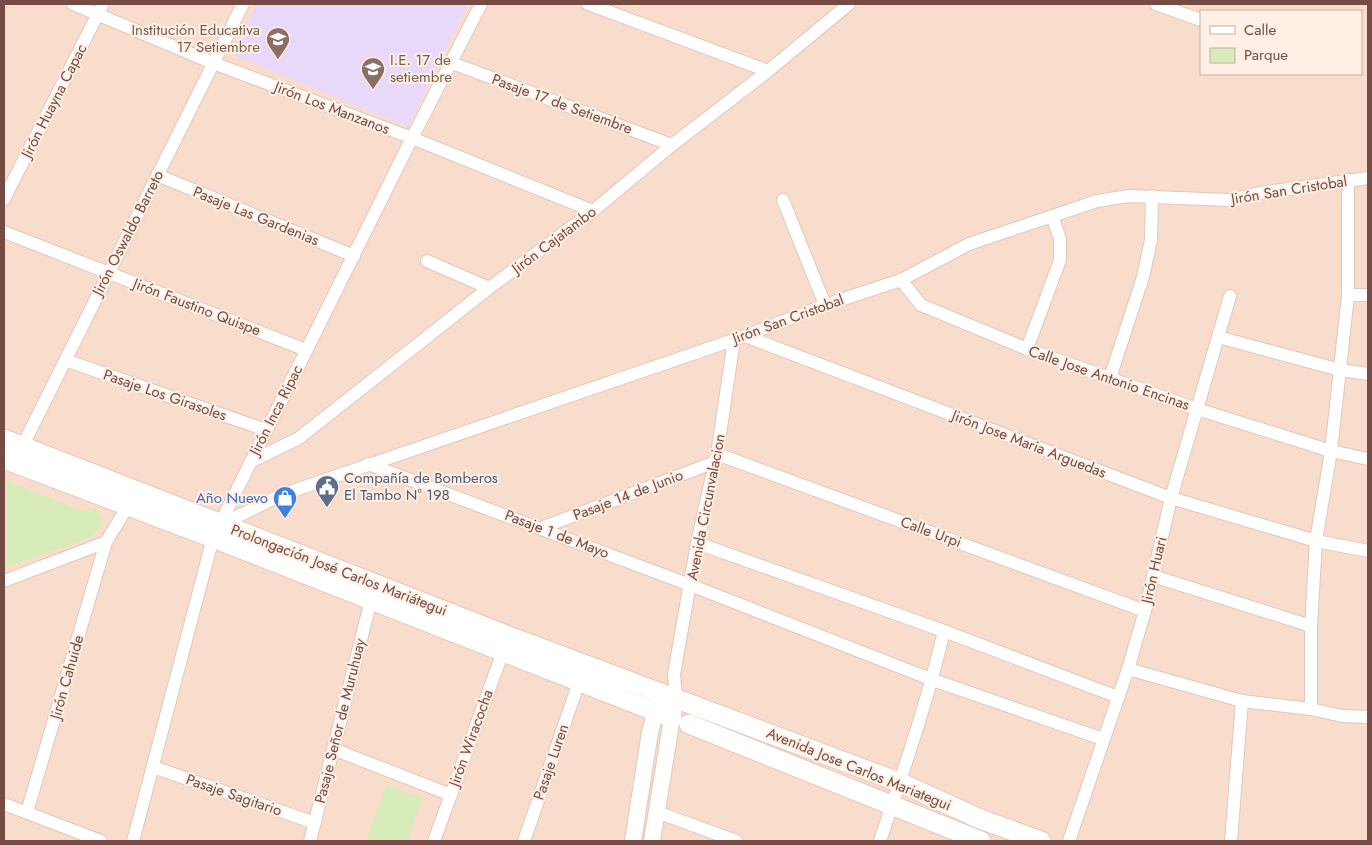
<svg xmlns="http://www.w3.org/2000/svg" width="1372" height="845" font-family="Jost,sans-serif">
<rect width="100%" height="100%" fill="#feeadc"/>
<path fill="#f8ddcd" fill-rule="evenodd" d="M 4,4 L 1368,4 L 1368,841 L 4,841 ZM 1201,11 L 1361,11 L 1361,74 L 1201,74 Z"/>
<polygon fill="#e8d9fa" points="257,4 468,4 408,127 232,54"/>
<g fill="#d8ecba">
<polygon points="4,480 83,511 89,508 97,510 104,521 92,537 4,568"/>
<polygon points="386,785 423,798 407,841 366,841"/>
</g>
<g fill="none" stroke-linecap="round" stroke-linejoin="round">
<g stroke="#e4c6bb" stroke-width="14">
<g id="minor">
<polyline points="73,4 213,63 412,138 593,211"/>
<polyline points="588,4 768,71"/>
<polyline points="1156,4 1201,20"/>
<polyline points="452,63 672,145"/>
<polyline points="157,175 354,256"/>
<polyline points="4,199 103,4"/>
<polyline points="783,200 825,305"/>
<polyline points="4,232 306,350"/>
<polyline points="427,261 489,288"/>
<polyline points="901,280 921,305 1027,349 1197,409 1331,451 1368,459"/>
<polyline points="1348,295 1368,295"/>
<polyline points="745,336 1171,498 1316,541 1368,551"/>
<polyline points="1218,337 1340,370 1368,374"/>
<polyline points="1027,349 1060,260 1060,239 1052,216"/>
<polyline points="65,360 266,430"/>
<polyline points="1110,378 1143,277 1151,240 1152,196"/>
<polyline points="19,453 243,4"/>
<polyline points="717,454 1145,611"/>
<polyline points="250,462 299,438 489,288 593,211 672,145 768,71 849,4"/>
<polyline points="368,464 690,585 933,680 1103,739"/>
<polyline points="220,525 281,495 745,336 825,305 901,280 969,244 1097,201 1129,196 1229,200 1260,193 1368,178"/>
<polyline points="541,528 715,462"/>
<polyline points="697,543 944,631 1118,697"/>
<polyline points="1153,576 1311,626"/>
<polyline points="4,581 106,542 131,501"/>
<polyline points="1128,669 1242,701 1311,709 1342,716 1368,717"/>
<polyline points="676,698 674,674 697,543 717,454 734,340"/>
<polyline points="1311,709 1311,626 1316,541 1331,451 1348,295 1348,180"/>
<polyline points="333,749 451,795"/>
<polyline points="153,767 315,823"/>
<polyline points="4,804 101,841"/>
<polyline points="27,812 106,542"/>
<polyline points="657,812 736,841"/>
<polyline points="133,841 213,538 412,138 481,4"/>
<polyline points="310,841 371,600"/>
<polyline points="434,841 505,646"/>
<polyline points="524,841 579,682"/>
<path d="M 880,841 C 903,772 927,703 944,631"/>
<polyline points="1069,841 1128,669 1145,611 1171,498 1230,296"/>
<polyline points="1231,841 1242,701"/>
</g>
</g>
<g stroke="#e4c6bb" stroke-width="18">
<g id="tertiary">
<polyline points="633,841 650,732 659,700"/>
<polyline points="652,841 672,718 676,698"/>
</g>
</g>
<g stroke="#eac5b7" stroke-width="21">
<g id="secondary">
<polyline points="4,439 509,636 901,783 980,819 1041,841"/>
<polyline points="4,459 213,538 672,718"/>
<polyline points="689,724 981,841"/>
</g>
</g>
<use href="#minor" stroke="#fff" stroke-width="12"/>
<use href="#tertiary" stroke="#fff" stroke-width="16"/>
<use href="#secondary" stroke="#fff" stroke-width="19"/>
</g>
<defs>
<g id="school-pin" transform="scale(1.25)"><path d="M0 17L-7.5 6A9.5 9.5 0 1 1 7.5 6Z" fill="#8d6e63" stroke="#ffefe4"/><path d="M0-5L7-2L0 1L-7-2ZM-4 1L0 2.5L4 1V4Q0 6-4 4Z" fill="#fff"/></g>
<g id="civic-pin" transform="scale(1.25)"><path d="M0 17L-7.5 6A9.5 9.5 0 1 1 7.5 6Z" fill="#5c6f8a" stroke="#ffefe4"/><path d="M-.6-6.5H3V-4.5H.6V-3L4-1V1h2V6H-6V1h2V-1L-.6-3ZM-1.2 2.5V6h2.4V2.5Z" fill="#fff"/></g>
<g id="shop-pin" transform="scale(1.25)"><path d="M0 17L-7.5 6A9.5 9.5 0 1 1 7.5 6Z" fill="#3f7fe0" stroke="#ffefe4"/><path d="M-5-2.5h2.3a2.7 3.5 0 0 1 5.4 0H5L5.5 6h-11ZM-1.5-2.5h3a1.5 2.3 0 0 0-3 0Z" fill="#fff"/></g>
</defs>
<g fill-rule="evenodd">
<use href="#school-pin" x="278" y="39"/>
<use href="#school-pin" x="373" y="69"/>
<use href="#civic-pin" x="327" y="487"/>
<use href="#shop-pin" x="285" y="498"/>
</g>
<g text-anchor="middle" stroke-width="4" stroke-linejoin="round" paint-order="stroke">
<g font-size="15" fill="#785e54" stroke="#ffefe4" text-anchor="end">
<text x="260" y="35">Institución Educativa<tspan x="260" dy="17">17 Setiembre</tspan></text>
<text x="390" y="65" text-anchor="start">I.E. 17 de<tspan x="390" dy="17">setiembre</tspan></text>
</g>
<g font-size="15" fill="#754b43" stroke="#ffefe4">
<text transform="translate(54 101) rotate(-63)" y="5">Jirón Huayna Capac</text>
<text transform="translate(562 104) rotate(20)" y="5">Pasaje 17 de Setiembre</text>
<text transform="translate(332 108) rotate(21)" y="5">Jirón Los Manzanos</text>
<text transform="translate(1289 190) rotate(-9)" y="5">Jirón San Cristobal</text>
<text transform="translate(256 216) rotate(22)" y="5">Pasaje Las Gardenias</text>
<text transform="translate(128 233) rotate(-63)" y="5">Jirón Oswaldo Barreto</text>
<text transform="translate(554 240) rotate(-37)" y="5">Jirón Cajatambo</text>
<text transform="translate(197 307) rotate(21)" y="5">Jirón Faustino Quispe</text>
<text transform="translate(788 319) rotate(-20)" y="5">Jirón San Cristobal</text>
<text transform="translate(1109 378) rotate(19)" y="5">Calle Jose Antonio Encinas</text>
<text transform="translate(165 395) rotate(19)" y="5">Pasaje Los Girasoles</text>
<text transform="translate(276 410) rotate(-63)" y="5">Jirón Inca Ripac</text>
<text transform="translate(1029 444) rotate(21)" y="5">Jirón Jose Maria Arguedas</text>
<text transform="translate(628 495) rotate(-21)" y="5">Pasaje 14 de Junio</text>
<text transform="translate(706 507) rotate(-79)" y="5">Avenida Circunvalacion</text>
<text transform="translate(931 532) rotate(20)" y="5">Calle Urpi</text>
<text transform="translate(557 534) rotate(21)" y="5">Pasaje 1 de Mayo</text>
<text transform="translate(339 570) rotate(21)" y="5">Prolongación José Carlos Mariátegui</text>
<text transform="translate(1154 570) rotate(-77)" y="5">Jirón Huari</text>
<text transform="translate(67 677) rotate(-74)" y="5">Jirón Cahuide</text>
<text transform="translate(340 721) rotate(-76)" y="5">Pasaje Señor de Muruhuay</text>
<text transform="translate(471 738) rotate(-70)" y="5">Jirón Wiracocha</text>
<text transform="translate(551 762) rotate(-71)" y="5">Pasaje Luren</text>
<text transform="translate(859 769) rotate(22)" y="5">Avenida Jose Carlos Mariategui</text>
<text transform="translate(234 795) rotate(19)" y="5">Pasaje Sagitario</text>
</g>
<g font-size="15" fill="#4e5e75" stroke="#ffefe4" text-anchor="start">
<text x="344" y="483">Compañía de Bomberos<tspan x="344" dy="17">El Tambo Nº 198</tspan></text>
</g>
<g font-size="15" fill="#366cbe" stroke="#ffefe4" text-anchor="end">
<text x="268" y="503">Año Nuevo</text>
</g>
</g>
<rect width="1372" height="845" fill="none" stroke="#754b43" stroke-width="10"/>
<rect x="1200" y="10" width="162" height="65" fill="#ffefe4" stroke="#c8ada4"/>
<rect x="1210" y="26" width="25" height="8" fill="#ffffff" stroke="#c8ada4"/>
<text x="1244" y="35" font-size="15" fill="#754b43">Calle</text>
<rect x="1210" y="48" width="25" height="15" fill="#d8ecba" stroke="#c8ada4"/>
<text x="1244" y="60" font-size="15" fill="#754b43">Parque</text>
</svg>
